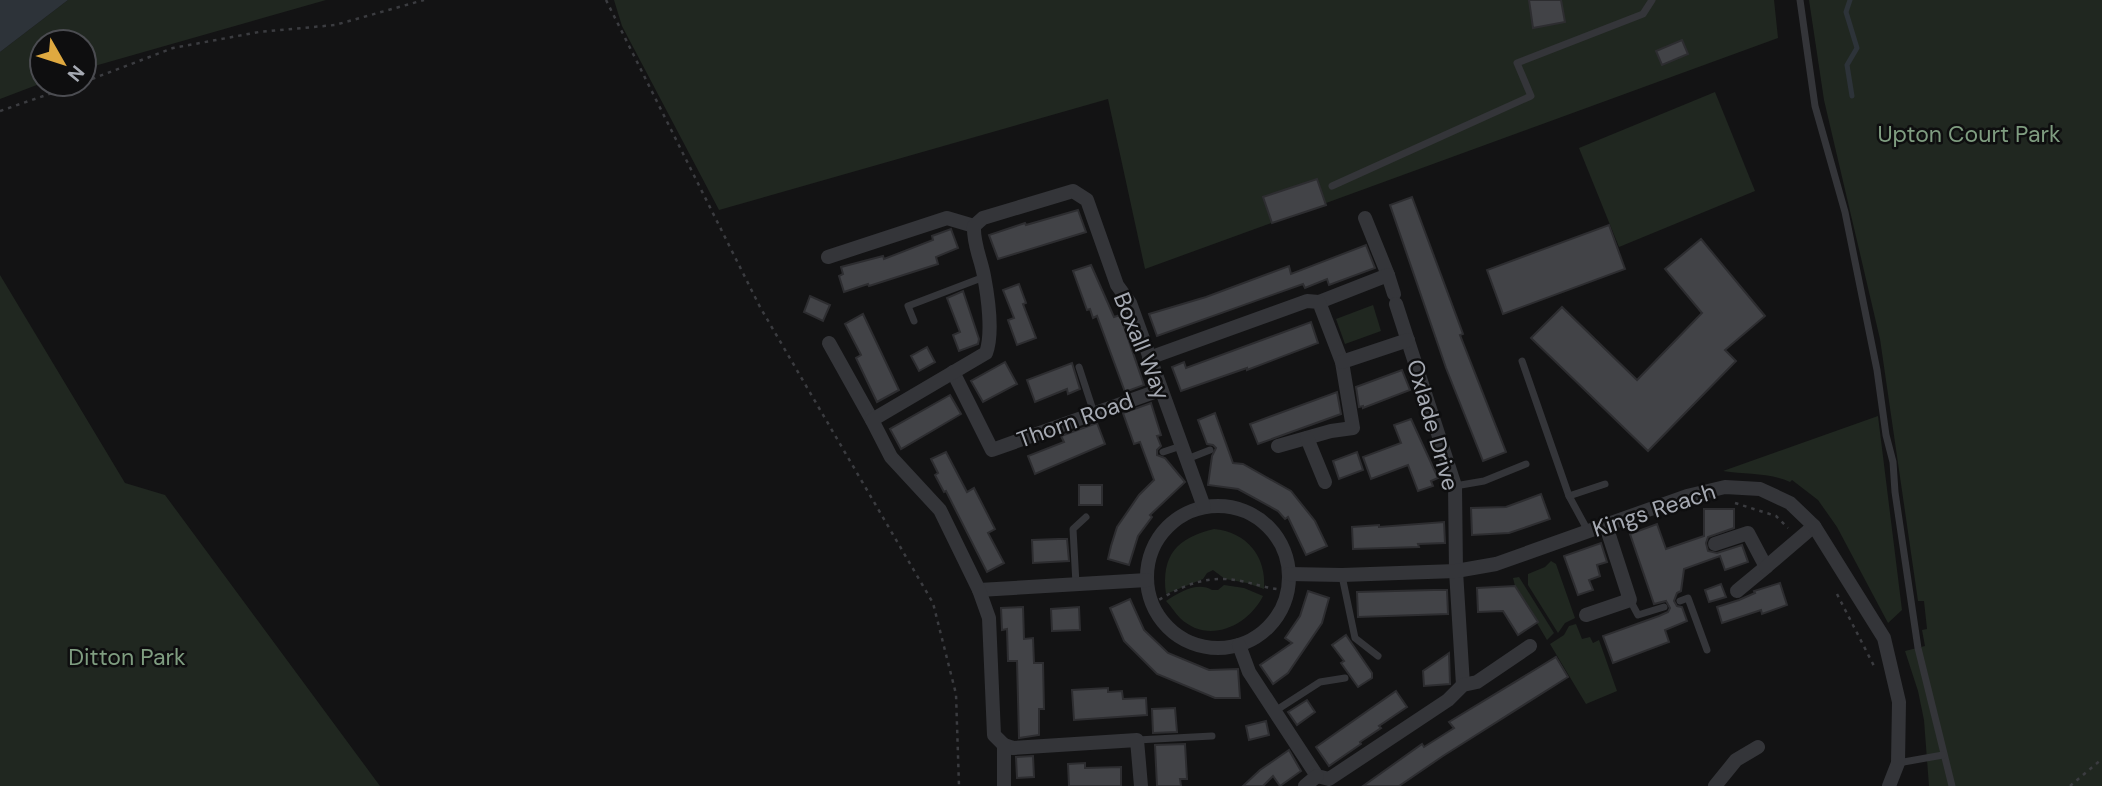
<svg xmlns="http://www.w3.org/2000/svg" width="2102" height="786" font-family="'DM Sans',sans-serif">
<rect width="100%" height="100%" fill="#131314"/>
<g fill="#202720">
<polygon points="68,0 326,0 84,69 84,42 42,42 42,83 0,99 0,52"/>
<polygon points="614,0 1774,0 1778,38 1145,269 1108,99 719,210 622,26"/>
<polygon points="1809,0 2102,0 2102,786 1929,786 1924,720 1918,691 1905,651 1925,646 1922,630 1927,629 1924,601 1918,601 1880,339 1824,100"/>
<polygon points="1715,92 1755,191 1619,247 1579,148"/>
<polygon points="0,275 125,483 165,495 380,786 0,786"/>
<polygon points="1373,305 1381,331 1345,344 1336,319"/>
<path d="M 1878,416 L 1902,610 L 1888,623 L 1837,527 L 1818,500 L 1792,480 L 1790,482 C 1768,472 1746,475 1723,471 Z"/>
<path d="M 1214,529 C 1246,532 1267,556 1264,589 L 1247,583 L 1225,579 L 1213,570 L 1207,573 L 1203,579 L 1166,594 C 1161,555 1177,538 1214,529 Z"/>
<polygon points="1551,561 1556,564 1575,618 1565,623 1558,633 1528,585 1528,574 1545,567"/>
<polygon points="1519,577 1554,633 1547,640 1515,586 1513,578"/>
<path d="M 1224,585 L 1244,588 L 1263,596 C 1248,626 1208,645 1180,618 C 1175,613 1171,606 1166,601 C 1179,592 1198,581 1212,590 L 1218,590 Z"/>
<polygon points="1576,624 1582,639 1590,637 1593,643 1599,640 1617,691 1586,704 1550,644 1564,635 1569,626"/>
</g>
<polygon fill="#2d3339" points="0,0 68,0 0,52"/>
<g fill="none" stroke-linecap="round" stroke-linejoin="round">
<polyline stroke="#2d3339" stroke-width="5" points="1850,0 1846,12 1857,48 1847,65 1852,96"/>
</g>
<g fill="#424347" stroke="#2d2d30" stroke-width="2">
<polygon points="1529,0 1561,0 1565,22 1533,28"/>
<polygon points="1682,40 1688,54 1662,65 1656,51"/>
<polygon points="1317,179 1326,205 1272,223 1263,197"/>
<polygon points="1412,197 1463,334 1460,335 1506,452 1483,461 1446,368 1390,205"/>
<polygon points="1078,210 1086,232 998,259 989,235 1025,223 1026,225"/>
<polygon points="1609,225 1625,269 1503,314 1487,270"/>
<polygon points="951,229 958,248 936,257 938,264 869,286 868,284 844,292 839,276 843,274 841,267 883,256 884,259 933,240 932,236"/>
<polygon points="1701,239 1765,316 1725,350 1736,361 1648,451 1531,338 1562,307 1637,380 1702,313 1665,269"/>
<polygon points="1366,245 1375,268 1329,285 1327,279 1305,288 1303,284 1157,336 1149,314 1206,297 1289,266 1291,274"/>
<polygon points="1091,265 1114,317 1120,315 1144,385 1125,392 1097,316 1093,318 1090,309 1087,310 1073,271"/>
<polygon points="1019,284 1026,303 1023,304 1036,338 1017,345 1008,320 1014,318 1003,290"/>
<polygon points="963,291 979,339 978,344 959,351 953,335 960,332 947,298"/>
<polygon points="810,296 830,305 823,321 804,312"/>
<polygon points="863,314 899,390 877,402 856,358 861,355 845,324"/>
<polygon points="1311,322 1318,343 1247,370 1247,368 1181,391 1172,367 1184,362 1186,368"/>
<polygon points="927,347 935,362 919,371 911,356"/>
<polygon points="1005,362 1017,384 983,402 971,381"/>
<polygon points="1072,363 1080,389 1068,394 1067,389 1035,402 1027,380"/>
<polygon points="1402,370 1410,390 1363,408 1363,406 1359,407 1356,387"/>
<polygon points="1337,392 1341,414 1258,444 1250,424"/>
<polygon points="950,395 961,414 901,449 890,429"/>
<polygon points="1151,403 1161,435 1157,436 1161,446 1157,450 1157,455 1165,458 1185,482 1150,515 1152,517 1138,536 1129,565 1108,559 1111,546 1117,527 1139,495 1154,480 1140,442 1134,444 1123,413"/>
<polygon points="1215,413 1233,463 1243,464 1291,491 1315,521 1327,546 1306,555 1288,517 1285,519 1278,511 1238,489 1208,485 1212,456 1216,448 1213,445 1207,444 1198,420"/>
<polygon points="1411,419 1438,478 1431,481 1433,486 1418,491 1408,465 1371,479 1363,457 1401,443 1394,425"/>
<polygon points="1097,423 1105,444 1035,474 1028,456 1064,442 1061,436"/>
<polygon points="946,452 967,492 974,488 995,529 988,533 1004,563 987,572 946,491 944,492 935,475 938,473 931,459"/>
<polygon points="1357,452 1363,470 1339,479 1333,461"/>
<rect x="1079" y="485" width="23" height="20"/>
<polygon points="1541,494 1550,519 1509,533 1472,535 1471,508 1506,507"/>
<polygon points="1704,509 1734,509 1734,528 1708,537 1706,543 1708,551 1717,553 1742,545 1748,562 1725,570 1720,556 1684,569 1681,591 1677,593 1674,601 1677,606 1682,607 1687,621 1665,630 1669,642 1613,663 1603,636 1659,616 1668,612 1670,608 1666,601 1654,604 1630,534 1657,524 1666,549 1704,536"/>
<polygon points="1444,522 1445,543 1418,544 1419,547 1353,549 1352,527 1379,525 1379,527"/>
<polygon points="1058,539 1067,539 1069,561 1033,563 1032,540"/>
<polygon points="1601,543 1607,562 1597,565 1600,576 1589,580 1593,590 1578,595 1564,556"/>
<polygon points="1780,583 1787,605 1762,614 1761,610 1722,623 1717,607 1739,600 1755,593 1754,591"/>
<polygon points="1721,584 1726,597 1709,602 1705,590"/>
<polygon points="1515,586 1538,622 1518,635 1503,611 1478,612 1477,588"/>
<polygon points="1433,590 1447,590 1448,614 1358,617 1357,592"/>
<polygon points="1308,591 1329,598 1322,623 1288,673 1273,684 1260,665 1292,643 1285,638 1300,616"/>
<polygon points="1130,599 1144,630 1168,653 1209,670 1238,669 1240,698 1215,698 1157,674 1124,641 1110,608"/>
<polygon points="1023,607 1024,639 1033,638 1034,663 1043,663 1044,709 1039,709 1039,735 1019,738 1017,661 1008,661 1007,629 1002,630 1001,608"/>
<polygon points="1079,607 1080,630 1052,631 1051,609"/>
<polygon points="1346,635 1372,673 1372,678 1358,687 1341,663 1344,661 1332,645"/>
<polygon points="1449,653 1450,684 1424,686 1423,671"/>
<polygon points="1556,657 1568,677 1443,756 1399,786 1363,786 1422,744 1424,747 1454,728 1449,722"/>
<polygon points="1108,688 1108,692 1122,691 1123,699 1146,698 1147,715 1074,720 1072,690"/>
<polygon points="1396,691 1407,707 1379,726 1381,728 1360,742 1361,744 1329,766 1316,747"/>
<polygon points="1307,700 1315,712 1297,725 1288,712"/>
<polygon points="1175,708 1177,732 1153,733 1152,709"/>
<polygon points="1266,721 1269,735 1249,740 1246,726"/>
<polygon points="1185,744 1187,779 1180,779 1181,786 1157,786 1155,745"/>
<polygon points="1289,750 1301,771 1280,786 1273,776 1263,786 1243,786 1260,770"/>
<polygon points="1033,756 1034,777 1017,778 1016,757"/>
<polygon points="1085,763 1085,768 1121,767 1121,786 1069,786 1068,764"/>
</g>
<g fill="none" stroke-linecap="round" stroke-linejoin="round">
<g stroke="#3b3c40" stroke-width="2.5" stroke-dasharray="3.5 5" stroke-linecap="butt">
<polyline points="606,0 760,307 933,603 956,694 959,786"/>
<polyline points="84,82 173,48 259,32 335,25 424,0"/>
<polyline points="0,111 78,84"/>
<polyline points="1735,503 1776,516 1788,528"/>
<polyline points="1837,594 1874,666"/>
<path d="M 1152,604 C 1181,586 1206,574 1241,581 C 1256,584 1269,589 1285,590"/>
<polyline points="2070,786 2102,759"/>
</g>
<g stroke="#343539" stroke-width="7">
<polyline points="1800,0 1815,106 1845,212 1877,370 1886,435 1893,462 1895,492 1918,648 1952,786"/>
<polyline points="1332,186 1531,96 1517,63 1643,14 1652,0"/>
<polyline points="914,321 908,306 984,277"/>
<polyline points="1522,361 1569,496 1588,531"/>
<polyline points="1079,367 1094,413"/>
<polyline points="1163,452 1181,446"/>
<polyline points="1187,459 1210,450"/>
<polyline points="1455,486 1484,481 1526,464"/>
<polyline points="1569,496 1605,484"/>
<polyline points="1342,576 1355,638 1378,656"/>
<polyline points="1076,584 1073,529 1086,517"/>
<polyline points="1630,600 1638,615 1664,607"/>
<polyline points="1680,601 1688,598 1707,650"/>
<polyline points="1275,711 1320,682 1345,678"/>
<polyline points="1137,740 1212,736"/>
<polyline points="1898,763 1943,755"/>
</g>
<g stroke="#343539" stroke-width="14">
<polyline points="1365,218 1388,275"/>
<polyline points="828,257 947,218 974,226"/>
<polyline points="1319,302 1388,275 1394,294"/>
<polyline points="1396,304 1455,486 1456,571 1463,685"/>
<polyline points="829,343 872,420"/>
<polyline points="1149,358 1307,301 1319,302 1342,362 1353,428 1331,431 1278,446"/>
<polyline points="1342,362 1408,340"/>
<polyline points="953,372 992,450 1160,390"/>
<polyline points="1307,438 1325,482"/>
<circle cx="1218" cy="577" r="71"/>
<polyline points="1715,544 1748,533 1766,567 1737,591"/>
<polyline points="1766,567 1814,526"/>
<polyline points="1289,574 1342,575 1456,571 1496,564 1687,496 1725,487 1760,489 1790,503 1814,526 1884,638 1899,702 1898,763 1889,786"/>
<polyline points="979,590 1147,580"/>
<polyline points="1586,615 1630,600 1606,526"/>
<polyline points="1239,645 1249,672 1317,776"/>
<polyline points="1004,745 1013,748 1137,740 1141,786"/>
<polyline points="1317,776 1329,779 1448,700 1463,685 1477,682 1530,646"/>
<path d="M 1004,786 L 1004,745 L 994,735 L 989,618 L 979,590 L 940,510 L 891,457 L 872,420 L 986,353 C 993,334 988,297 984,276 C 981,259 973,244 974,226 L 983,218 L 1073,191 L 1087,200 L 1117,285 L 1130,303 L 1204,507"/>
<polyline points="1305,786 1317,776"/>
<polyline points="1715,786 1736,760 1758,747"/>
</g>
</g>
<g text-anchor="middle" stroke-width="5" stroke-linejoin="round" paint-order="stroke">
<g font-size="23" fill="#7f9d80" stroke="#0e0e0f">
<text x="1969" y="142">Upton Court Park</text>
<text x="127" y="665">Ditton Park</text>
</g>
<g font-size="23" fill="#a6aab3" stroke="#0e0e0f">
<text transform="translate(1142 346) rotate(68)" y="8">Boxall Way</text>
<text transform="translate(1075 420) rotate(-20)" y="8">Thorn Road</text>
<text transform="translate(1433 425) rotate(74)" y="8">Oxlade Drive</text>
<text transform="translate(1654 510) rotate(-18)" y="8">Kings Reach</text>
</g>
</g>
<g transform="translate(63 63) rotate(129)"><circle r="33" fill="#0e0e0f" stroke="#4b4c51" stroke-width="2"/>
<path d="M0-5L12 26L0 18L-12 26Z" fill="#dfa940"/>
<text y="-10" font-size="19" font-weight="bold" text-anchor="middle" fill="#a6aab3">N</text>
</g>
</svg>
